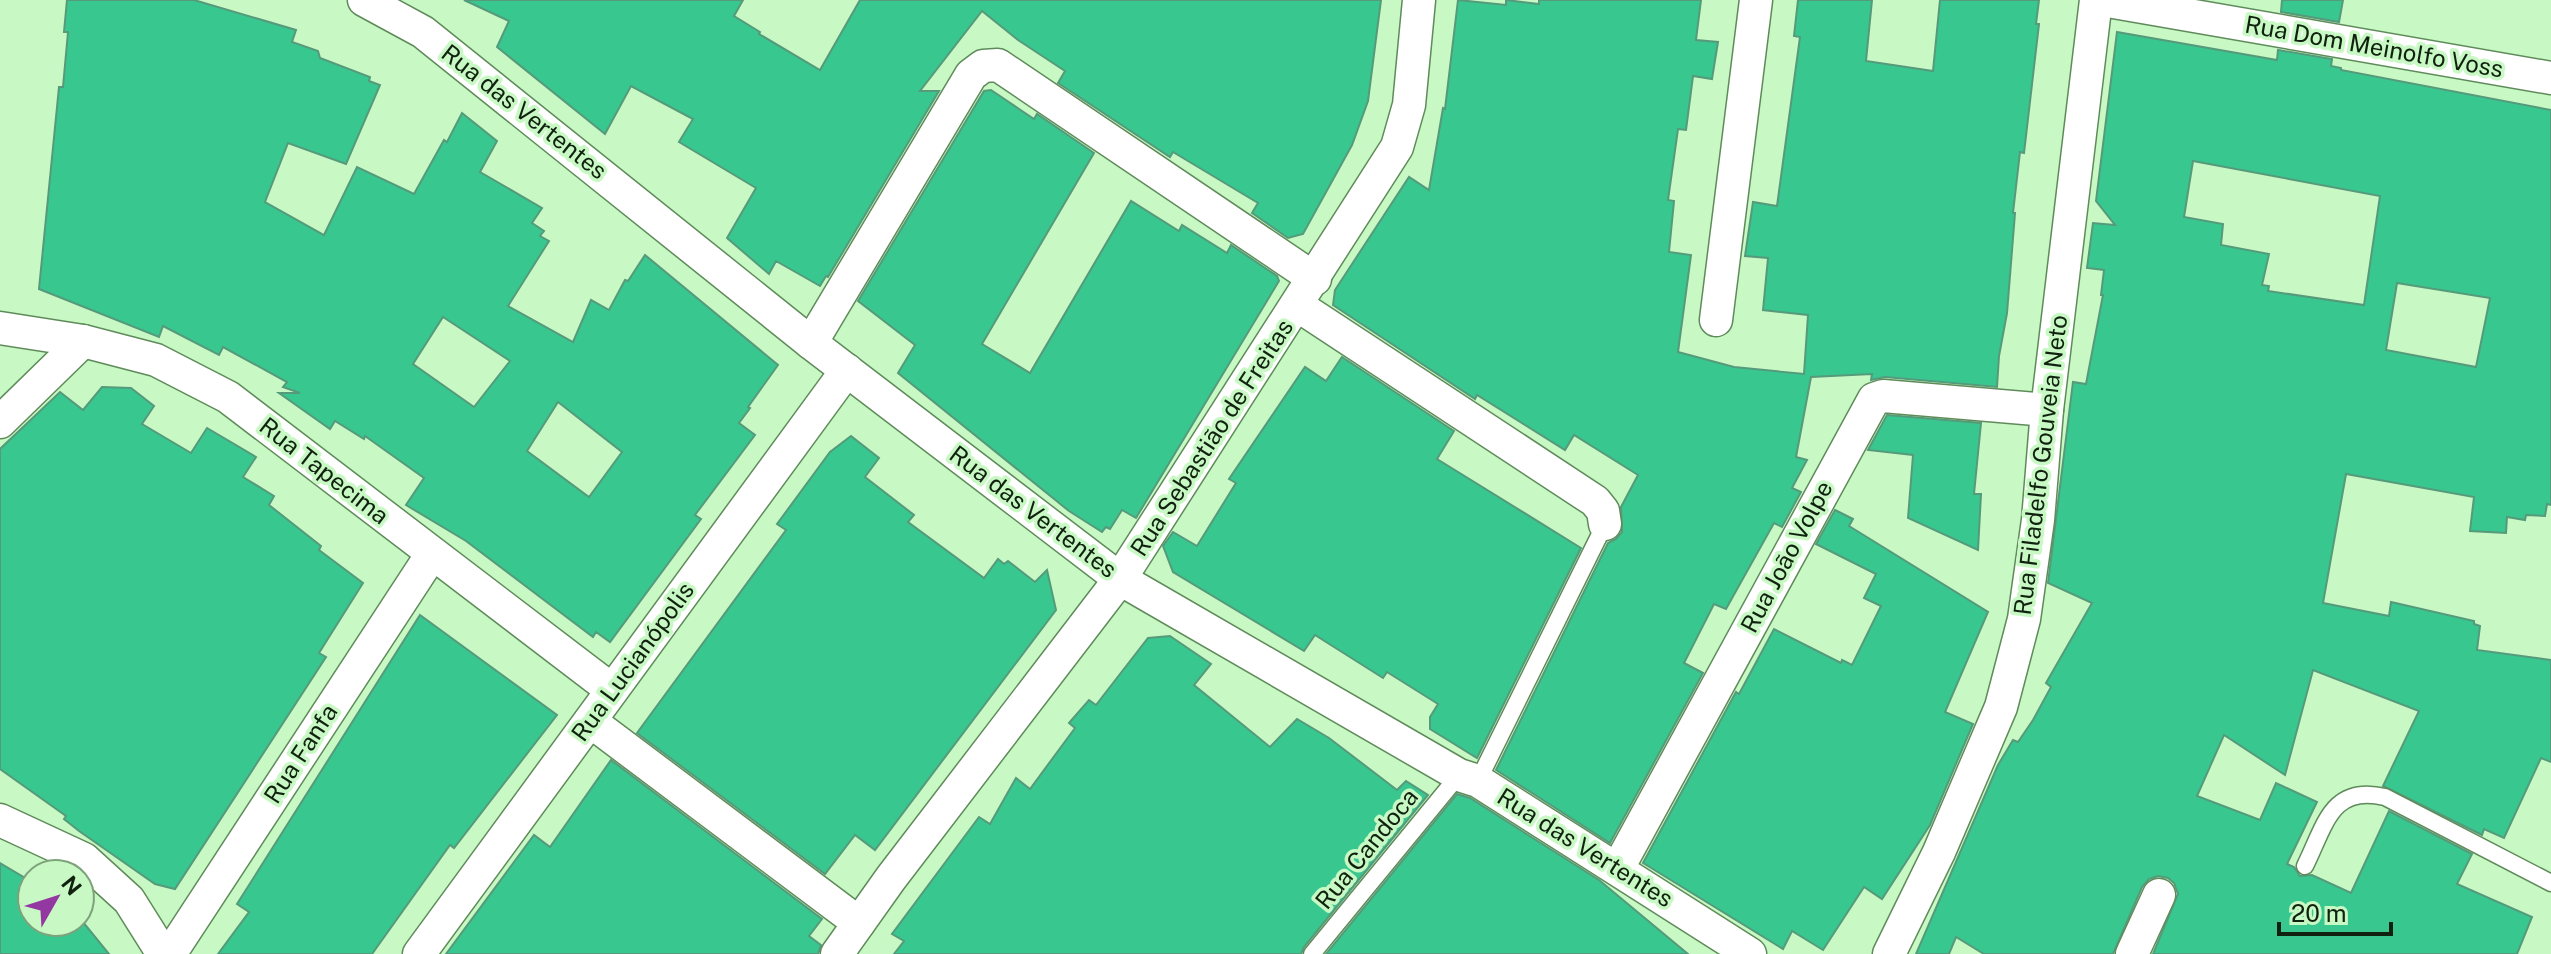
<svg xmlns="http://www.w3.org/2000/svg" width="2551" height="954" font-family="'Public Sans',sans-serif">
<rect width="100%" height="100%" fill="#c8f8c3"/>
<g fill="#39c790" stroke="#559a7a" stroke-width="2" fill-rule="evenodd">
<path d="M 67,0 L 194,0 L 296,30 L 292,42 L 318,51 L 320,58 L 370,77 L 369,81 L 380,85 L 346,164 L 288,143 L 265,202 L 324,235 L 357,167 L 414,194 L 444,140 L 447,142 L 462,113 L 497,141 L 480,172 L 542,208 L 532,223 L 544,231 L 540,236 L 549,241 L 508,306 L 573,342 L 591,300 L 609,310 L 625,280 L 628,281 L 645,255 L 778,365 L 748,407 L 750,408 L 739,423 L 755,435 L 695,515 L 701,519 L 610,642 L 596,632 L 593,637 L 466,541 L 406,505 L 424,478 L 365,436 L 364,439 L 335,421 L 330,429 L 279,393 L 300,393 L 283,387 L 287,382 L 223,347 L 219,355 L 163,326 L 159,337 L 39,289 L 59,87 L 63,87 L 68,32 L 64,32 ZM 443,317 L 510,361 L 474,407 L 413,364 ZM 558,402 L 622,452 L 589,497 L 527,451 Z"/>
<polygon points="464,0 743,0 734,16 760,32 759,34 820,70 860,0 1381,0 1368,101 1352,145 1303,234 1288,238 1252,213 1258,203 1173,152 1170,157 1058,83 1065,71 1018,40 982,11 920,91 939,91 828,277 826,276 820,286 776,261 769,274 727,238 756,188 679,142 693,119 631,86 605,134 497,47 509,21"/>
<polygon points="1458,0 1506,5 1506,0 1539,4 1539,0 1701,0 1696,40 1718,42 1712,79 1693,76 1686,130 1678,129 1668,200 1674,201 1669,252 1691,255 1678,352 1734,367 1804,374 1808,315 1763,310 1768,258 1745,256 1753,202 1777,206 1800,37 1794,36 1798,0 1872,0 1866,61 1933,71 1940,0 2039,0 2036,24 2039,24 2024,153 2020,152 2013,213 2015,213 2007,313 1999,356 1997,387 1885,377 1871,380 1872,374 1811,377 1796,457 1807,460 1792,488 1801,492 1782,527 1774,523 1726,609 1714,604 1684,663 1703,673 1610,843 1496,770 1608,543 1616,539 1622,532 1621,507 1638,475 1574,435 1565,450 1477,395 1475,399 1333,305 1335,290 1409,177 1429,190 1443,108 1445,109"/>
<polygon points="2282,0 2343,0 2339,22 2281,12"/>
<path d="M 2117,32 L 2277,60 L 2278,50 L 2332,59 L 2331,66 L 2341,68 L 2341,70 L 2551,110 L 2551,505 L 2547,504 L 2545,516 L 2526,515 L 2525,520 L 2507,517 L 2506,533 L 2470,531 L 2474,497 L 2346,474 L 2323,603 L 2389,616 L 2391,602 L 2474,621 L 2474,624 L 2480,626 L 2477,650 L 2551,660 L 2551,762 L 2541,758 L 2504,838 L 2484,829 L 2482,835 L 2383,786 L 2419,711 L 2313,670 L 2285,775 L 2224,735 L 2197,796 L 2260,820 L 2276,783 L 2317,802 L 2287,864 L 2294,867 L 2300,876 L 2312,875 L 2351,893 L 2389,811 L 2472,854 L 2457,884 L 2532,917 L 2517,954 L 2153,954 L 2178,894 L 2174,883 L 2168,878 L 2158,876 L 2149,879 L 2142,887 L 2113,954 L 1984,954 L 1956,937 L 1949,954 L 1916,954 L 1998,765 L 2013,740 L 2018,742 L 2033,720 L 2051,687 L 2046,683 L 2092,603 L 2048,583 L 2073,382 L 2086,384 L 2103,295 L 2101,295 L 2104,270 L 2087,268 L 2093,223 L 2115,225 L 2096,201 ZM 2193,161 L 2380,196 L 2364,305 L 2268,291 L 2269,286 L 2262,285 L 2269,254 L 2221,245 L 2223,224 L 2184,217 ZM 2397,283 L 2490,298 L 2476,367 L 2386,350 Z"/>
<polygon points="991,90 1034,119 1037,114 1094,153 982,344 1030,373 1131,201 1179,231 1182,225 1227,253 1231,245 1277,276 1279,281 1136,518 1122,510 1110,529 1106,527 1102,532 1069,511 898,373 915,345 858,301 984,91"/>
<polygon points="1342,357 1454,431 1437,459 1581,548 1477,758 1430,729 1430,717 1438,704 1387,672 1383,678 1315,635 1304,651 1173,572 1163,546 1173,532 1197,546 1236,483 1229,479 1305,367 1326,381"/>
<polygon points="102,387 131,388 154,406 142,424 191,453 207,428 256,457 243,477 274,496 269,505 321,546 319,550 363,583 319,653 326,657 175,889 155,884 79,831 64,819 66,816 0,769 0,449 60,392 83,410"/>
<polygon points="1887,415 1981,423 1974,494 1981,494 1978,550 1908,518 1913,455 1868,450"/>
<polygon points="851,436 879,458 865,477 914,515 908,522 984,578 998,559 1004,564 1008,561 1035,582 1047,570 1056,610 875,850 855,835 825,874 637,733 786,530 777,524 830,452"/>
<polygon points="1835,510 1853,519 1849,526 1988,612 1945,712 1973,724 1930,825 1882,899 1864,887 1823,950 1792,931 1783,949 1643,863 1736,692 1739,694 1774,629 1841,663 1842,660 1852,665 1881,606 1864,598 1876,574 1816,544"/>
<polygon points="420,615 557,715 454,848 450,845 372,954 218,954 249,912 237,904"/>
<polygon points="1170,636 1211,664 1194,685 1270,747 1297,719 1329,738 1397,790 1406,781 1428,795 1304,947 1301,954 894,954 904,941 892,934 979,817 990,824 1016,778 1030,789 1075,728 1069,723 1089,700 1096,705 1148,638"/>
<polygon points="611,760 822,919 809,936 821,945 818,954 446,954 534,835 550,847"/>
<polygon points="1457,794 1470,798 1599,880 1688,954 1326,954"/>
<polygon points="0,863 32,882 32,922 83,922 109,954 0,954"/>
</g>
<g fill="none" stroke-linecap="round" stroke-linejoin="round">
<g stroke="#5f8b5b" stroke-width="19">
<g id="lane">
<polyline points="1478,781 1605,524"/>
<path d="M 2305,866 C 2325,826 2331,784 2385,797 L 2551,883"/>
<polyline points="1312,954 1459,775"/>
</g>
</g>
<g stroke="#5f8b5b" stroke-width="35">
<g id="street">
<polyline points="364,0 423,32 811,343 1120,579 1459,775 1478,781 1750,954"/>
<polyline points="2102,0 2551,78"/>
<polyline points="1297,305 1595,501 1603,511 1605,524"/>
<polyline points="1716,320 1756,0"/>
<polyline points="0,328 83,341 156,360 228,397 612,690"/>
<polyline points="811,343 971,75 983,66 998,65 1315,279"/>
<polyline points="0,422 83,341"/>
<polyline points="590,721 859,923"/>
<polyline points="0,820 84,859 129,900 163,954"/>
<polyline points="1618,868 1874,399 1883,396 2047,410"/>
<polyline points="170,954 432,554"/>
<polyline points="419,954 847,370"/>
<polyline points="837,954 891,878 1120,579 1397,147 1409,105 1419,0"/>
<polyline points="1889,954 1939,852 2001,707 2024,619 2038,520 2047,410 2096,0"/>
<polyline points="2132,954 2159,895"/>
</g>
</g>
<use href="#lane" stroke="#fff" stroke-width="16"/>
<use href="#street" stroke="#fff" stroke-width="32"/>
</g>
<g text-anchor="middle" stroke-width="7" stroke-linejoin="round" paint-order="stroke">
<g font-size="24" fill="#10220f" stroke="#c8f8c3">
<text transform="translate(2374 47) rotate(10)" y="8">Rua Dom Meinolfo Voss</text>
<text transform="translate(524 112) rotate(38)" y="8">Rua das Vertentes</text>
<text transform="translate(1212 438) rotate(-57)" y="8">Rua Sebastião de Freitas</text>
<text transform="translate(2041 465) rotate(-83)" y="8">Rua Filadelfo Gouveia Neto</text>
<text transform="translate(324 471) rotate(38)" y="8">Rua Tapecima</text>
<text transform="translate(1033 512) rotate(37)" y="8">Rua das Vertentes</text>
<text transform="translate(1787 557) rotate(-62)" y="8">Rua João Volpe</text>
<text transform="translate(633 662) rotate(-54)" y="8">Rua Lucianópolis</text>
<text transform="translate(301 754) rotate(-57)" y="8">Rua Fanfa</text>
<text transform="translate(1585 848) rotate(32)" y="8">Rua das Vertentes</text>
<text transform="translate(1367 849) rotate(-51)" y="8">Rua Candoca</text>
</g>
</g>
<g transform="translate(56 898) rotate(51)"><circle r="38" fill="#c8f8c3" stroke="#7ea27b" stroke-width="2"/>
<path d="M0-6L14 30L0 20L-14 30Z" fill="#9438a1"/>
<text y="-12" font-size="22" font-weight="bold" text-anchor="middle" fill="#10220f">N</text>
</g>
<path d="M2279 922v12h112v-12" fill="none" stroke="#10220f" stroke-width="4"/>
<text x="2291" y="922" font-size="24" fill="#10220f" stroke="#c8f8c3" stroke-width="6" paint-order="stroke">20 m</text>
</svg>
